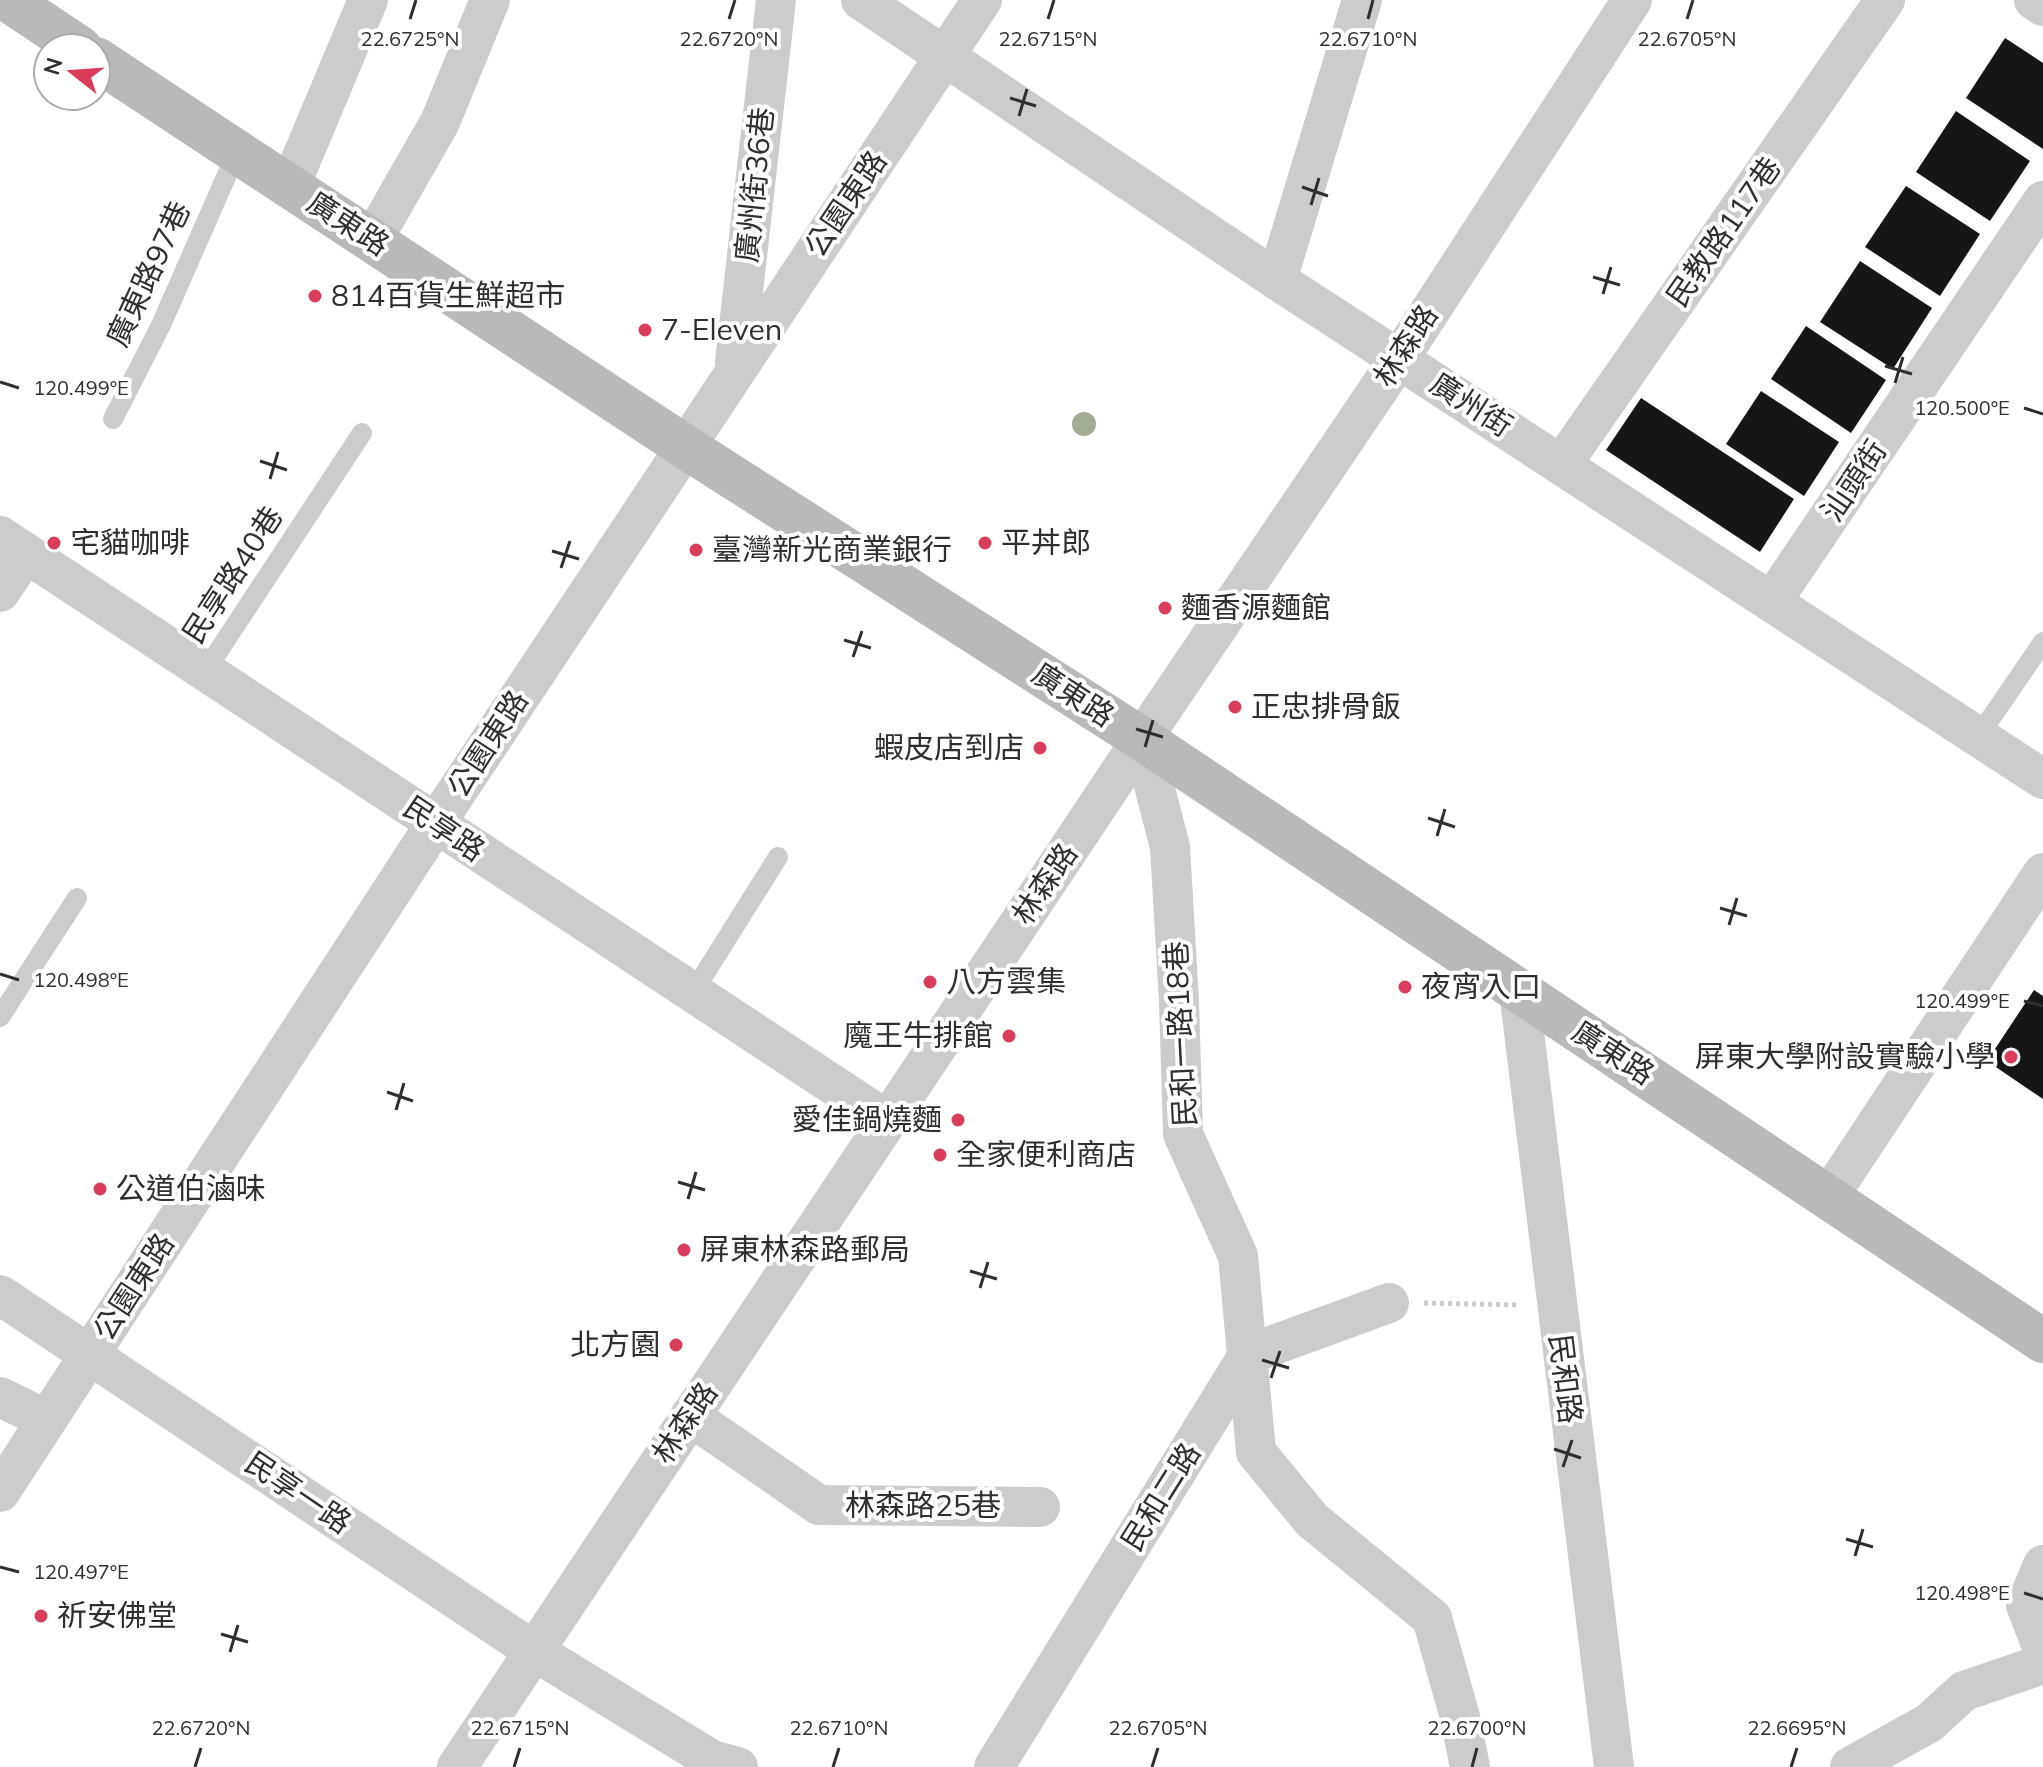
<svg xmlns="http://www.w3.org/2000/svg" width="2043" height="1767" font-family="Mulish,'Noto Sans TC',sans-serif">
<rect width="100%" height="100%" fill="#fff"/>
<g fill="#161616">
<polygon points="2005,38 2043,63 2043,149 1966,98"/>
<polygon points="1956,111 2030,161 1990,221 1916,172"/>
<polygon points="1906,186 1980,234 1940,296 1865,247"/>
<polygon points="1860,261 1932,308 1893,369 1820,322"/>
<polygon points="1806,326 1886,380 1851,433 1771,379"/>
<polygon points="1761,391 1839,442 1804,496 1726,444"/>
<polygon points="1641,398 1794,499 1760,552 1606,450"/>
<polygon points="2034,990 2043,996 2043,1099 1987,1061"/>
</g>
<g fill="none" stroke-linecap="round" stroke-linejoin="round">
<polyline stroke="#ccc" stroke-width="5" stroke-dasharray="4 4" stroke-linecap="butt" points="1424,1303 1518,1305"/>
<g stroke="#ccc" stroke-width="20">
<polyline points="113,419 161,325 237,152"/>
<polyline points="206,670 362,433"/>
<polyline points="1978,737 2043,642"/>
<polyline points="692,994 778,857"/>
<polyline points="0,1017 77,898"/>
</g>
<g stroke="#ccc" stroke-width="40">
<polyline points="861,0 1277,280 2043,779"/>
<polyline points="2034,0 2043,6"/>
<polyline points="290,186 368,0"/>
<polyline points="373,239 440,122 490,0"/>
<polyline points="1277,280 1362,0"/>
<polyline points="735,362 776,0"/>
<polyline points="1562,464 1885,0"/>
<polyline points="0,536 888,1121"/>
<polyline points="0,592 26,553"/>
<polyline points="1772,601 2043,201"/>
<polyline points="1142,739 1170,847 1179,1002 1183,1134 1238,1256 1256,1452 1312,1520 1432,1618 1460,1717 1470,1767"/>
<polyline points="1519,991 1614,1767"/>
<polyline points="1829,1196 2043,873"/>
<polyline points="0,1295 534,1651 712,1760 738,1767"/>
<polyline points="0,1397 47,1420"/>
<polyline points="690,1416 819,1505 1040,1507"/>
<polyline points="0,1492 436,823 982,0"/>
<polyline points="2043,1565 2026,1605 2043,1650"/>
<polyline points="457,1767 1142,739 1399,359 1632,0"/>
<polyline points="994,1767 1249,1354 1389,1303"/>
<polyline points="1850,1767 1929,1723 1964,1691 2043,1664"/>
</g>
<g stroke="#b9b9b9" stroke-width="44">
<polyline points="8,0 80,48"/>
<polyline points="96,59 684,446 1142,739 2043,1341"/>
</g>
</g>
<circle fill="#a3ac95" cx="1084" cy="424" r="12"/>
<path fill="none" stroke="#2f2f2f" stroke-width="3" d="M 410,19 L 416,0M 729,19 L 735,0M 1048,19 L 1054,0M 1368,19 L 1373,0M 1687,19 L 1693,0M 1010,98 L 1036,106M 1019,116 L 1027,89M 1302,187 L 1328,196M 1311,205 L 1319,178M 1593,277 L 1620,285M 1603,294 L 1611,267M 1885,366 L 1912,374M 0,382 L 19,388M 1895,383 L 1903,357M 2024,408 L 2043,414M 260,461 L 287,470M 270,479 L 278,452M 552,551 L 579,559M 561,568 L 570,541M 844,640 L 871,648M 853,657 L 862,631M 1136,729 L 1163,737M 1145,747 L 1153,720M 1428,818 L 1455,827M 1437,836 L 1445,809M 1720,908 L 1747,916M 1729,925 L 1737,898M 0,974 L 19,980M 2024,1001 L 2043,1006M 387,1092 L 413,1101M 396,1110 L 404,1083M 678,1182 L 705,1190M 688,1199 L 696,1172M 970,1271 L 997,1279M 980,1288 L 988,1262M 1262,1360 L 1289,1368M 1271,1378 L 1280,1351M 1554,1449 L 1581,1458M 1563,1467 L 1572,1440M 1846,1539 L 1873,1547M 1855,1556 L 1863,1529M 0,1567 L 19,1572M 2024,1593 L 2043,1599M 221,1634 L 248,1642M 230,1652 L 238,1625M 195,1767 L 201,1748M 514,1767 L 520,1748M 833,1767 L 839,1748M 1152,1767 L 1158,1748M 1472,1767 L 1477,1748M 1791,1767 L 1797,1748"/>
<g fill="#da3d5c" stroke="#fff" stroke-width="3">
<circle cx="315" cy="296" r="8"/>
<circle cx="645" cy="330" r="8"/>
<circle cx="54" cy="543" r="8"/>
<circle cx="985" cy="543" r="8"/>
<circle cx="696" cy="550" r="8"/>
<circle cx="1165" cy="608" r="8"/>
<circle cx="1235" cy="707" r="8"/>
<circle cx="1040" cy="748" r="8"/>
<circle cx="930" cy="982" r="8"/>
<circle cx="1405" cy="987" r="8"/>
<circle cx="1009" cy="1036" r="8"/>
<circle cx="2011" cy="1057" r="8"/>
<circle cx="958" cy="1120" r="8"/>
<circle cx="940" cy="1155" r="8"/>
<circle cx="100" cy="1189" r="8"/>
<circle cx="684" cy="1250" r="8"/>
<circle cx="676" cy="1345" r="8"/>
<circle cx="41" cy="1616" r="8"/>
</g>
<g text-anchor="middle" stroke-width="8" stroke-linejoin="round" paint-order="stroke">
<g font-size="30" fill="#2f2f2f" stroke="#fff">
<text transform="translate(755 185) rotate(-84)" y="10">廣州街36巷</text>
<text transform="translate(846 204) rotate(-56)" y="10">公園東路</text>
<text transform="translate(348 224) rotate(33)" y="10">廣東路</text>
<text transform="translate(1724 232) rotate(-55)" y="10">民教路117巷</text>
<text transform="translate(149 274) rotate(-65)" y="10">廣東路97巷</text>
<text transform="translate(1406 346) rotate(-57)" y="10">林森路</text>
<text transform="translate(1471 405) rotate(33)" y="10">廣州街</text>
<text transform="translate(1854 481) rotate(-56)" y="10">汕頭街</text>
<text transform="translate(233 575) rotate(-57)" y="10">民享路40巷</text>
<text transform="translate(1073 695) rotate(33)" y="10">廣東路</text>
<text transform="translate(488 744) rotate(-57)" y="10">公園東路</text>
<text transform="translate(444 829) rotate(34)" y="10">民享路</text>
<text transform="translate(1045 884) rotate(-56)" y="10">林森路</text>
<text transform="translate(1181 1034) rotate(-93)" y="10">民和一路18巷</text>
<text transform="translate(1613 1053) rotate(33)" y="10">廣東路</text>
<text transform="translate(134 1287) rotate(-57)" y="10">公園東路</text>
<text transform="translate(1565 1379) rotate(83)" y="10">民和路</text>
<text transform="translate(685 1423) rotate(-56)" y="10">林森路</text>
<text transform="translate(298 1493) rotate(34)" y="10">民享一路</text>
<text transform="translate(1161 1497) rotate(-58)" y="10">民和二路</text>
<text x="923" y="1516">林森路25巷</text>
</g>
<g font-size="30" fill="#2f2f2f" stroke="#fff" text-anchor="start">
<text x="331" y="306">814百貨生鮮超市</text>
<text x="661" y="340">7-Eleven</text>
<text x="70" y="553">宅貓咖啡</text>
<text x="1001" y="553">平丼郎</text>
<text x="712" y="560">臺灣新光商業銀行</text>
<text x="1181" y="618">麵香源麵館</text>
<text x="1251" y="717">正忠排骨飯</text>
<text x="1024" y="758" text-anchor="end">蝦皮店到店</text>
<text x="946" y="992">八方雲集</text>
<text x="1421" y="997">夜宵入口</text>
<text x="993" y="1046" text-anchor="end">魔王牛排館</text>
<text x="1995" y="1067" text-anchor="end">屏東大學附設實驗小學</text>
<text x="942" y="1130" text-anchor="end">愛佳鍋燒麵</text>
<text x="956" y="1165">全家便利商店</text>
<text x="116" y="1199">公道伯滷味</text>
<text x="700" y="1260">屏東林森路郵局</text>
<text x="660" y="1355" text-anchor="end">北方園</text>
<text x="57" y="1626">祈安佛堂</text>
</g>
</g>
<g font-size="20" text-anchor="middle" fill="#2f2f2f" stroke="#fff" stroke-width="8" stroke-linejoin="round" paint-order="stroke">
<text x="410" y="46">22.6725°N</text>
<text x="729" y="46">22.6720°N</text>
<text x="1048" y="46">22.6715°N</text>
<text x="1368" y="46">22.6710°N</text>
<text x="1687" y="46">22.6705°N</text>
<text x="81" y="395">120.499°E</text>
<text x="1962" y="415">120.500°E</text>
<text x="81" y="987">120.498°E</text>
<text x="1962" y="1008">120.499°E</text>
<text x="81" y="1579">120.497°E</text>
<text x="1962" y="1600">120.498°E</text>
<text x="201" y="1735">22.6720°N</text>
<text x="520" y="1735">22.6715°N</text>
<text x="839" y="1735">22.6710°N</text>
<text x="1158" y="1735">22.6705°N</text>
<text x="1477" y="1735">22.6700°N</text>
<text x="1797" y="1735">22.6695°N</text>
</g>
<g transform="translate(72 72) rotate(287)"><circle r="38" fill="#ffffff" stroke="#acacac" stroke-width="2"/>
<path d="M0-6L14 30L0 20L-14 30Z" fill="#da3d5c"/>
<text y="-12" font-size="22" font-weight="bold" text-anchor="middle" fill="#2f2f2f">N</text>
</g>
</svg>
